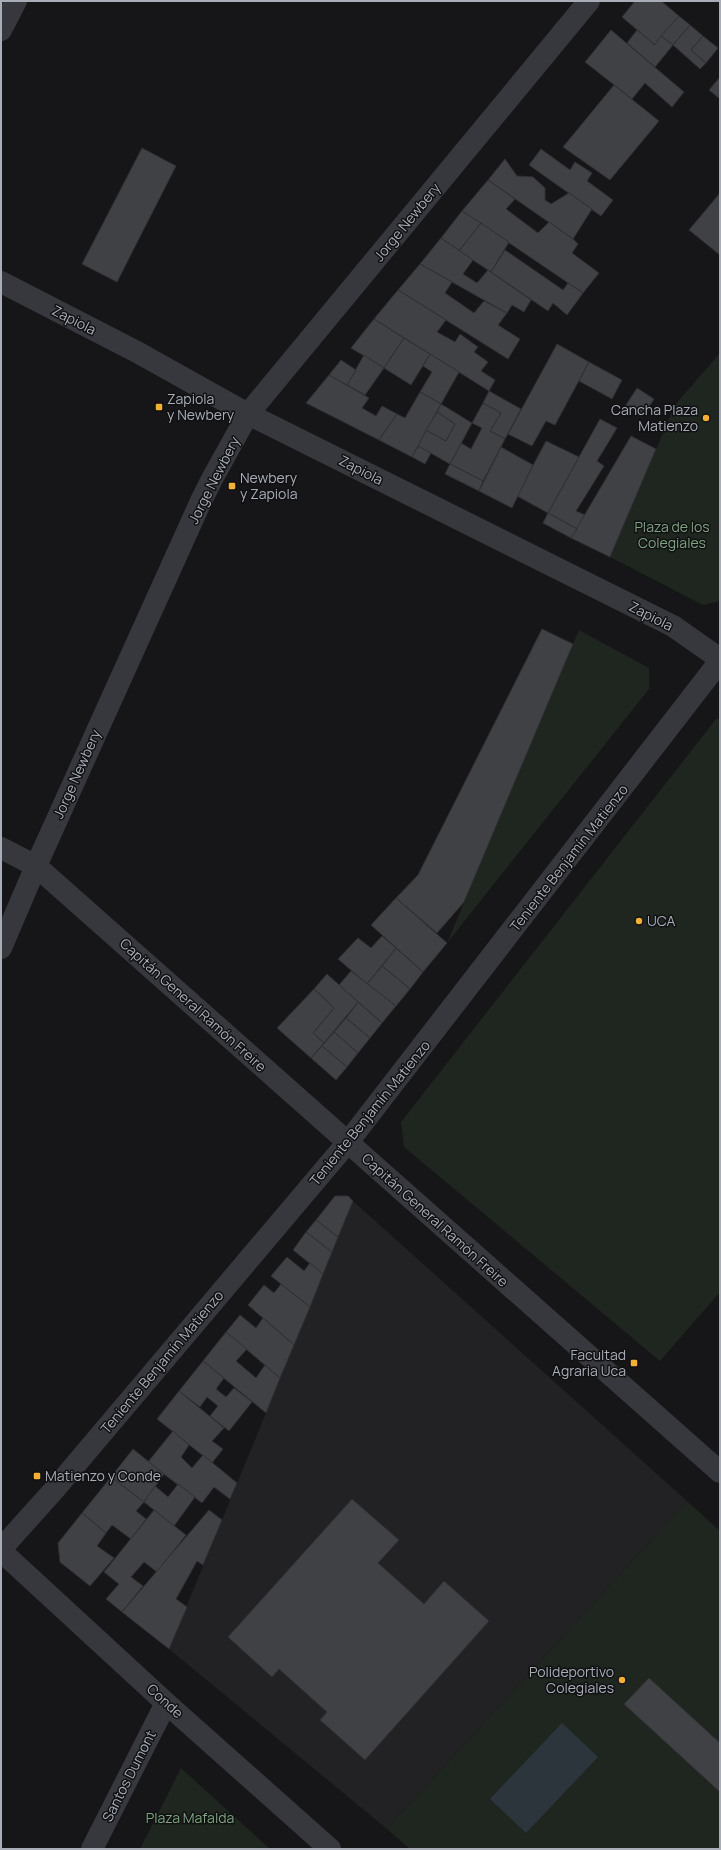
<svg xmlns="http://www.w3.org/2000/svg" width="721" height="1850" font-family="Manrope,sans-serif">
<rect width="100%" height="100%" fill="#161618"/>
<polygon fill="#222225" points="353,1201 687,1501 387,1829 169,1649"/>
<g fill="#1e261f">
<polygon points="720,353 720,601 703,605 610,557 675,405"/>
<polygon points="579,630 649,668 649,689 447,943"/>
<polygon points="716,719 720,719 720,1292 660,1361 404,1147 401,1122"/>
<polygon points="687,1501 720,1531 720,1849 410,1849 387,1829"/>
<polygon points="181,1768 270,1849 140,1849"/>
</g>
<polygon fill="#2c353c" points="562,1723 598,1757 526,1833 490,1799"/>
<g fill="#404145" stroke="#303034">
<polygon points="635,1 661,1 679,16 655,45 622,17"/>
<polygon points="679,16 690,25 673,45 661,36"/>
<polygon points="690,25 703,36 691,50 706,63 700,69 673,45"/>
<polygon points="611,30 684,92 672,107 645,83 632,99 585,62"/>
<polygon points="637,30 655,45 661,36 673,45 655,67 627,43"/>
<polygon points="703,36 718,48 706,63 691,50"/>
<polygon points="720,77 720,99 709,90"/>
<polygon points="614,85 659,121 610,180 563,147"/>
<polygon points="142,148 176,166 117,282 82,264"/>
<polygon points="541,149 570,170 575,162 592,173 587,181 613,200 601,216 529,165"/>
<polygon points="505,159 517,176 533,177 545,188 545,200 551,204 569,193 592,209 573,239 488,180"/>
<polygon points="488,180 515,199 506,209 538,233 549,222 573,239 578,244 572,253 599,273 583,293 462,211"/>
<polygon points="720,193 720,255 689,230"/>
<polygon points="462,211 481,223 459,251 441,238"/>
<polygon points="481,223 509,242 491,272 459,251"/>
<polygon points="441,238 473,260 463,274 477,283 488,270 531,300 524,312 512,305 507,313 420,264"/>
<polygon points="505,250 563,290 568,283 583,293 567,315 553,303 548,311 491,272"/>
<polygon points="420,264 452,282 445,293 474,313 484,301 507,313 498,325 520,339 508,359 398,290"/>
<polygon points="398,290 446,320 437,332 455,342 460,334 478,347 474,352 488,362 481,371 495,380 489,391 374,319"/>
<polygon points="374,319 404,338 384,368 351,348"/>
<polygon points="404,338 430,354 411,385 384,368"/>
<polygon points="557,344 589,362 555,425 546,421 532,446 508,434"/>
<polygon points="430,354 459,372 441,404 420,392 432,372 423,366"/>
<polygon points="364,355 384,368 365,395 347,385"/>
<polygon points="341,360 356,370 347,385 329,375"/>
<polygon points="589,362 622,380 612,399 579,381"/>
<polygon points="329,375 369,398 362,408 376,416 382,406 397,414 379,440 306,403"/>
<polygon points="637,388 654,399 643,416 626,405"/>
<polygon points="489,391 521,409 505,439 490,431 501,413 483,403"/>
<polygon points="420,392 441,404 412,457 379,440 397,414 405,418"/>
<polygon points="483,403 501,413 490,431 505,439 483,481 450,464 461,443 471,449 482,428 472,423"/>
<polygon points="441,404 472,423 450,464 418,446 426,430 446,441 455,424 437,412"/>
<polygon points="437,412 455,424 446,441 426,430"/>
<polygon points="600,419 617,428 597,461 604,466 576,511 585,515 577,529 548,513"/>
<polygon points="631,436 656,449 610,557 571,538"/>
<polygon points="546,441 579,457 548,513 517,496"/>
<polygon points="418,446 431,453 425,464 412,457"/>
<polygon points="501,447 533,465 512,508 479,491"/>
<polygon points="450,464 483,481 479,491 445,474"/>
<polygon points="548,513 577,529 571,538 543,523"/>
<polygon points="542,629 573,644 464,902 437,933 396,898 418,875"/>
<polygon points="396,898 447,943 423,972 371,925"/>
<polygon points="382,936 396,948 367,984 338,959 358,938 371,948"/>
<polygon points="396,948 423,972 410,989 382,966"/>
<polygon points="382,966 410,989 396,1006 367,984"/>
<polygon points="351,971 396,1006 382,1023 339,985"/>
<polygon points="327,974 358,1002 324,1043 313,1033 334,1008 314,989"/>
<polygon points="314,989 334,1008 313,1033 324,1043 311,1058 277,1028"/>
<polygon points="358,1002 382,1023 370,1038 346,1018"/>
<polygon points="346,1018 370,1038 358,1053 334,1032"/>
<polygon points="334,1032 358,1053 347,1067 322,1046"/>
<polygon points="322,1046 347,1067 336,1080 311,1058"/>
<polygon points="335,1196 348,1196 353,1201 338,1237 316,1220"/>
<polygon points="316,1220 338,1237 332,1252 306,1232"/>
<polygon points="306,1232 332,1252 323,1274 293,1250"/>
<polygon points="287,1257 304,1271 310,1263 323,1274 310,1307 271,1276"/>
<polygon points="281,1284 310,1307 294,1345 248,1305 264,1285 274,1293"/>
<polygon points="240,1315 256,1328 263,1318 294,1345 280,1378 226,1332"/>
<polygon points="226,1332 247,1349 236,1361 256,1378 265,1365 280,1378 266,1413 203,1361"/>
<polygon points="203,1361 224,1378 216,1389 226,1397 234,1388 252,1402 229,1431 210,1416 218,1406 207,1397 200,1407 179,1391"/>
<polygon points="179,1391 224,1428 212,1441 223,1449 212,1463 157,1419"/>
<polygon points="173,1431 189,1445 181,1457 192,1468 203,1455 237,1483 230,1499 214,1487 202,1503 148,1462"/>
<polygon points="133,1449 164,1474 144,1502 111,1477"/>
<polygon points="111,1477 144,1502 136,1511 146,1519 131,1539 112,1525 106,1533 82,1513"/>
<polygon points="178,1484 195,1497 174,1526 144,1502 155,1486 168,1497"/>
<polygon points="352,1499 399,1540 378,1563 424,1604 444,1581 489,1621 365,1760 320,1720 327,1712 279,1669 272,1677 228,1637"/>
<polygon points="154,1510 186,1535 157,1572 144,1562 131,1577 143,1586 122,1612 106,1599 119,1584 104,1572"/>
<polygon points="209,1510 222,1520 203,1565 197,1561 176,1599 187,1607 169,1649 122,1612"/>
<polygon points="82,1513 106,1533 97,1546 114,1558 90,1586 60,1562 58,1543"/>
<polygon points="649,1678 720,1743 720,1792 624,1704"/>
</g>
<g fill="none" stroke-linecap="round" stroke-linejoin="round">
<g stroke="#37383d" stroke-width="22">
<polyline points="1,30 16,1"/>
<polyline points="1,282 137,352 248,414 673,626 720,659"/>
<polyline points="1,848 36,866 720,1472"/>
<polyline points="1,948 36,866 201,501 212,479 248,414 589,1"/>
<polyline points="1,1549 54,1490 348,1142 720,661"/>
<polyline points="1,1551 166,1703 330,1849"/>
<polyline points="92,1849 166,1703"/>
</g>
</g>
<g fill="#f2b134" stroke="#111113" stroke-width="1.5">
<rect x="155" y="403" width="8" height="8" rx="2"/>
<circle cx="706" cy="418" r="4"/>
<rect x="228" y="482" width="8" height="8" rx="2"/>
<circle cx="639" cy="921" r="4"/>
<rect x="630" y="1359" width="8" height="8" rx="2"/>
<rect x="33" y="1472" width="8" height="8" rx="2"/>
<circle cx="622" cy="1680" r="4"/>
</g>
<g text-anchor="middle" stroke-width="3" stroke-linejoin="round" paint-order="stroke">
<g font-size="14" fill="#a8adb8" stroke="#111113">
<text transform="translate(407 222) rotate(-51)" y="5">Jorge Newbery</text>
<text transform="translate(74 320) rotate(27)" y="5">Zapiola</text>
<text transform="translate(361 470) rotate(27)" y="5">Zapiola</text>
<text transform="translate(214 480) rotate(-63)" y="5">Jorge Newbery</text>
<text transform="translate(651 616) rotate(27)" y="5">Zapiola</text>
<text transform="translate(77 774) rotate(-66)" y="5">Jorge Newbery</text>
<text transform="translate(569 858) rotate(-52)" y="5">Teniente Benjamín Matienzo</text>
<text transform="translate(193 1005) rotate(42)" y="5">Capitán General Ramón Freire</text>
<text transform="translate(370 1113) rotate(-51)" y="5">Teniente Benjamín Matienzo</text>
<text transform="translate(435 1220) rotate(42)" y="5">Capitán General Ramón Freire</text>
<text transform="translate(162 1362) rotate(-50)" y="5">Teniente Benjamín Matienzo</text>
<text transform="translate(165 1701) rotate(42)" y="5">Conde</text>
<text transform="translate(129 1776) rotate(-63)" y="5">Santos Dumont</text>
</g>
<g font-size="14" fill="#a8adb8" stroke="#111113" text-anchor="start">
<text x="167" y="404">Zapiola<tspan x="167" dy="16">y Newbery</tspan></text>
<text x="698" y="415" text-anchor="end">Cancha Plaza<tspan x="698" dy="16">Matienzo</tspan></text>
<text x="240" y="483">Newbery<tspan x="240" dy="16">y Zapiola</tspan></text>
<text x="647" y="926">UCA</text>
<text x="626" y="1360" text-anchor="end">Facultad<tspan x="626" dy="16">Agraria Uca</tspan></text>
<text x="45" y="1481">Matienzo y Conde</text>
<text x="614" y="1677" text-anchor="end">Polideportivo<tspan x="614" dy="16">Colegiales</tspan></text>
</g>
<g font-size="14" fill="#7fa381" stroke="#111113">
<text x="672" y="532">Plaza de los<tspan x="672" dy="16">Colegiales</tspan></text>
<text x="190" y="1823">Plaza Mafalda</text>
</g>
</g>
<rect width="721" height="1850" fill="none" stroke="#a8adb8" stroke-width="4"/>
</svg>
